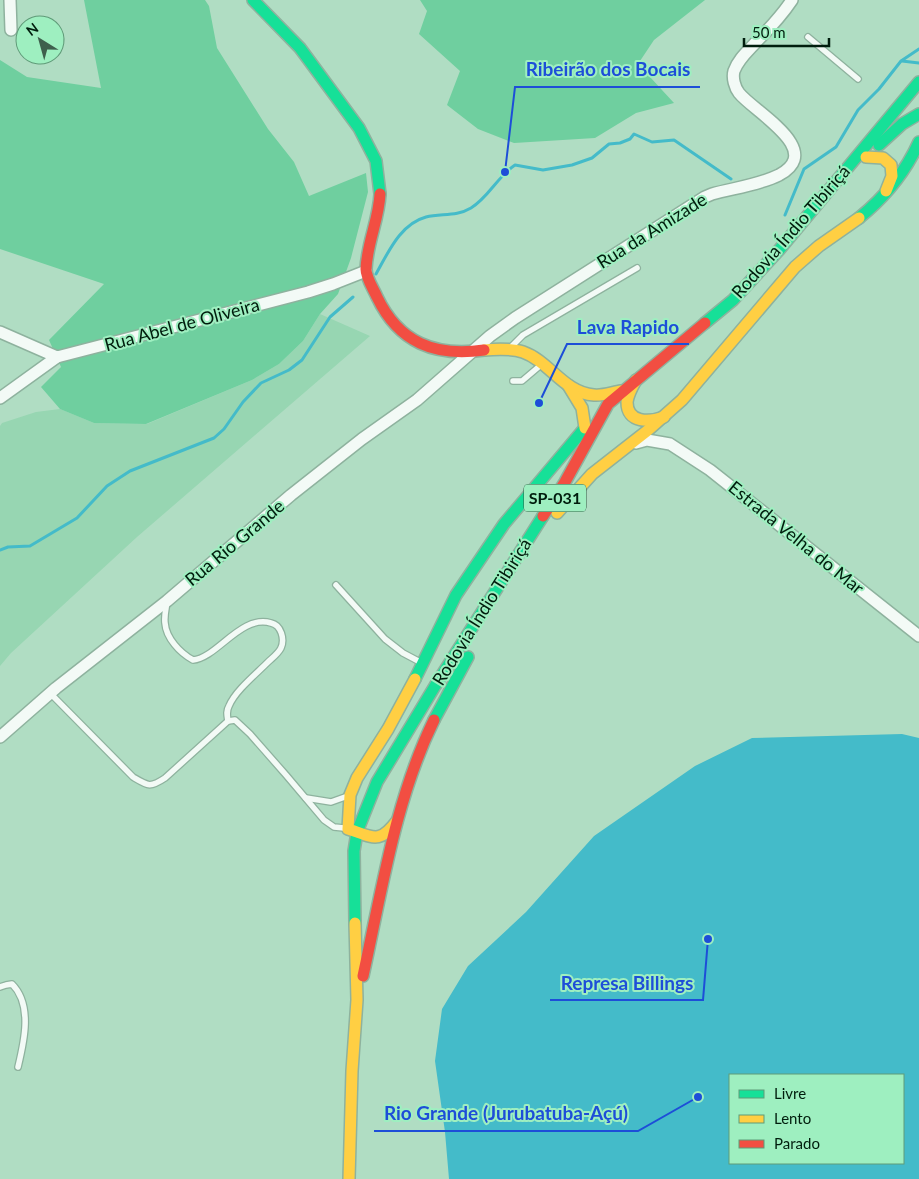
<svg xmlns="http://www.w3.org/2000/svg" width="919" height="1179" font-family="Lato,sans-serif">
<rect width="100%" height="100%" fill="#b0ddc3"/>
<polygon fill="#97d6b2" points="320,314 370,336 137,537 11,653 0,666 0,426 2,423 36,412 60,409 94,423 147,424 252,380 279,364 303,341"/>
<g fill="#6fcf9f">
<polygon points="84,0 205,0 209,6 217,48 268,129 294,162 309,196 366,173 368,192 351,258 338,294 320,314 303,341 279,364 252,380 146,424 94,423 60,409 41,387 61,367 49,340 104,284 0,249 0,60 27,77 101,88"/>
<polygon points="420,0 705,0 654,40 638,64 674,103 636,113 595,138 514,143 478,129 447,105 460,71 419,34 427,11"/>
</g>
<path fill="#44bbc9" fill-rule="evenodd" d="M 902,734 L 919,738 L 919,1179 L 449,1179 L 445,1132 L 435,1061 L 442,1009 L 468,966 L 526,912 L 594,836 L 695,766 L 752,738 ZM 730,1075 L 903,1075 L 903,1163 L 730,1163 Z"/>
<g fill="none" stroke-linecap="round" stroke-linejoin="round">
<g stroke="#44bbc9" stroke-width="3">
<polyline points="902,61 919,63"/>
<polyline points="785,215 804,169 836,147 858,110 879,89 901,61 919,49"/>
<path d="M 376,274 C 388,253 400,224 426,217 C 441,213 456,217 471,208 C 489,197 497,177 515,165 L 543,170 L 572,165 L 592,158 L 609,144 L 620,143 L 630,139 L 634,134 L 652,142 L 674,140 L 731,179"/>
<polyline points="0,550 8,547 30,546 77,518 107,486 130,471 214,438 224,429 243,402 261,383 289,370 302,360 330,317 353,297"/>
</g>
<g stroke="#8eb29e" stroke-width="8">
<g id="lane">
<polyline points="808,37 858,79"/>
<polyline points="510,348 523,335 637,268"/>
<polyline points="513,381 522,381 542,364"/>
<polyline points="336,585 385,639 403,653 420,662"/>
<path d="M 167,602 C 166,609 164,616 165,623 C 166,638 180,653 193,660 C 217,658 241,614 271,623 C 281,625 285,639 281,648 C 278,654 272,658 268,662 C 256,674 235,691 229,706 C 226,711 227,715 228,721"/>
<path d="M 50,693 L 133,777 C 148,786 150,788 165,778 L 228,721 L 235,720 L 250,734 L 286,775 L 324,820 L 334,827 L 344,828"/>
<polyline points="306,798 331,802 345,797"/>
<path d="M 0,987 L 6,985 L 12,984 C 33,1005 24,1042 18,1067"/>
</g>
</g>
<g stroke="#8eb29e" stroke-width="14">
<g id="street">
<polyline points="10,0 11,30"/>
<polyline points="0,332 57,357 308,292 333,284 366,271"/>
<polyline points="0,398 57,357"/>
<polyline points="636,443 647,440 670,444 710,470 919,636"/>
<path d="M 0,737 L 56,688 L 167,601 L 291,495 L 362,439 L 417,400 L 490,336 L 515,318 L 705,197 L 712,194 C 734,188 759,185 779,175 C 826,150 754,112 739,93 C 735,88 732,78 734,71 C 738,59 749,50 757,41 C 770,28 782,15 792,0"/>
</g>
</g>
<g stroke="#8eb29e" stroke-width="14">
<g id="fast">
<polyline points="253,0 300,48 359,128 376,161 380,194"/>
<polyline points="879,145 902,124 919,114"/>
<path d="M 859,218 C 885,197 905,173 919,142"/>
<polyline points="705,323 733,300 779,250 919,82"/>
<polyline points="415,679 456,595 504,524 584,429"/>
<polyline points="434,720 468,657"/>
<polyline points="355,923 354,851 357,832 377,782 435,686 543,516"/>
</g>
</g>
<g stroke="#8eb29e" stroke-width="14">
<g id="slow">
<polyline points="866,157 883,158 891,165 892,176 886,191"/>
<path d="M 484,350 C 496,349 511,348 523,352 C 549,361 564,393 594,395 C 603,396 613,392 621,391"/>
<path d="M 636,380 C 632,387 628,394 627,402 C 627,424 650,422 664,417"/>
<polyline points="568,385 582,408 585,428"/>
<polyline points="557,513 592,474 647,431 682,400 795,267 819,246 859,218"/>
<path d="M 397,821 C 379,845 373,837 348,829 L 350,795 L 357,778 L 388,729 L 415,679"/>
<polyline points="349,1179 352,1071 357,1000 355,923"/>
</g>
</g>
<g stroke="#8eb29e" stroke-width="14">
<g id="jam">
<path d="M 380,194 C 379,219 367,243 366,269 C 366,278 373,288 377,297 C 399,343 435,357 484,350"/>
<polyline points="543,516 565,482 608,404 705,323"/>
<path d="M 363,976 C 382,890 395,800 434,720"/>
</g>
</g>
<use href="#lane" stroke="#f3faf6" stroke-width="5.5"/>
<use href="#street" stroke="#f3faf6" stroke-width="11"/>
<use href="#fast" stroke="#16e098" stroke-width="11"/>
<use href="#slow" stroke="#ffcf43" stroke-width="11"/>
<use href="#jam" stroke="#f24e42" stroke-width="11"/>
</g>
<g text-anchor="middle" stroke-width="4" stroke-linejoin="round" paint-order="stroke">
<rect fill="#9eefc0" stroke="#2f5c43" stroke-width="1" x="524" y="484.5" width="62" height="27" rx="4"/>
<g font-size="16" font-weight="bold" fill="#001d0d">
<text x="555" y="504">SP-031</text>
</g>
<g font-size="18" fill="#001d0d" stroke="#9eefc0">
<text transform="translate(652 231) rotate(-32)" y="6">Rua da Amizade</text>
<text transform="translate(791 232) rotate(-49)" y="6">Rodovia Índio Tibiriçá</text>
<text transform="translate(182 325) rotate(-15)" y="6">Rua Abel de Oliveira</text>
<text transform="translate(796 538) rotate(39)" y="6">Estrada Velha do Mar</text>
<text transform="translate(235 543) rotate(-40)" y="6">Rua Rio Grande</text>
<text transform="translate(482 612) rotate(-58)" y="6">Rodovia Índio Tibiriçá</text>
</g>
</g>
<path fill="none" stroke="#1d4ed8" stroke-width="2" d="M505 172L515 87H700M539 403L567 344H689M708 939L703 1000H550M698 1097L638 1131H374"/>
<g fill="#1d4ed8" stroke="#9eefc0" stroke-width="2">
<circle cx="505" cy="172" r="5"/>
<circle cx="539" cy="403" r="5"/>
<circle cx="708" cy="939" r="5"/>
<circle cx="698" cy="1097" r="5"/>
</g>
<g font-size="19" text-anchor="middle" font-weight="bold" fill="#1d4ed8" stroke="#9eefc0" stroke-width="4" stroke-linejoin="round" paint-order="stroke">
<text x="608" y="76">Ribeirão dos Bocais</text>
<text x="628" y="334">Lava Rapido</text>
<text x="627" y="990">Represa Billings</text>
<text x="506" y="1120">Rio Grande (Jurubatuba-Açú)</text>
</g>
<rect x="729" y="1074" width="175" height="90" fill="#9eefc0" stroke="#5f9b78"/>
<rect x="739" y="1090" width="25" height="8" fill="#16e098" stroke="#5f9b78"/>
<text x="774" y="1099" font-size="15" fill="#001d0d">Livre</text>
<rect x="739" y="1115" width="25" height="8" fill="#ffcf43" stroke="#5f9b78"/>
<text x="774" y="1124" font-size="15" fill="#001d0d">Lento</text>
<rect x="739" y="1140" width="25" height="8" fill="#f24e42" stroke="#5f9b78"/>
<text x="774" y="1149" font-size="15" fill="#001d0d">Parado</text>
<g transform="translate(40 40) rotate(323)"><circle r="24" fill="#9eefc0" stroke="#5f9b78"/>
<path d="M0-4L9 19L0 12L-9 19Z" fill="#3e604d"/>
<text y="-8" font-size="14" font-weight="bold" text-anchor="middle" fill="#001d0d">N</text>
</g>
<path d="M744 38v8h85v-8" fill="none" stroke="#001d0d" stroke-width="2.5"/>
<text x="752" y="38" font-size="15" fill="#001d0d" stroke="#9eefc0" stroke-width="4" paint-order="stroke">50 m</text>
</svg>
